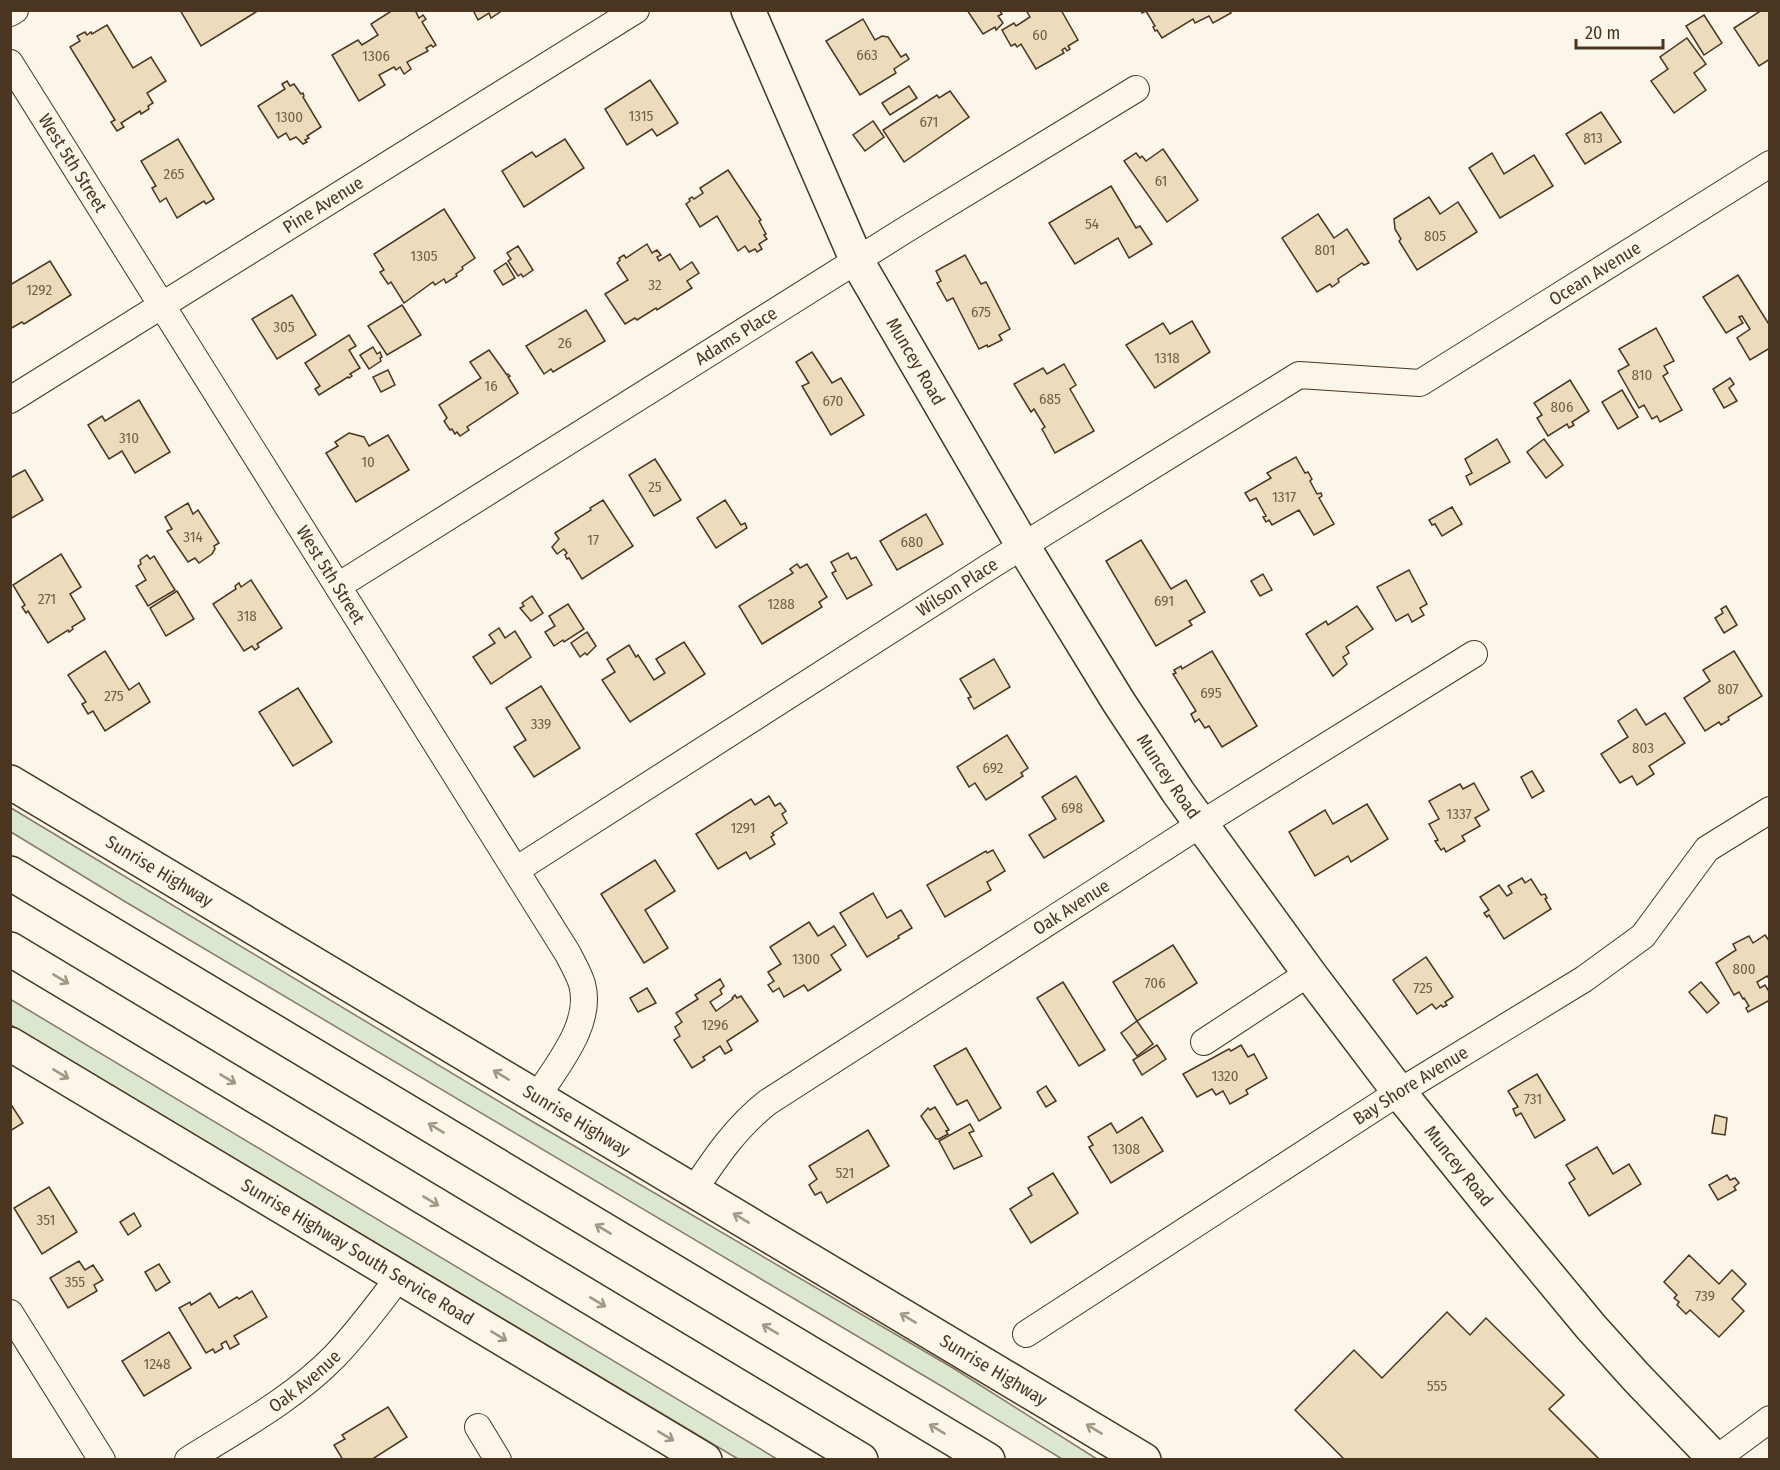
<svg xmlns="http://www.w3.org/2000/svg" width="1780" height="1470" font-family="'Fira Sans Condensed',sans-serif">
<rect width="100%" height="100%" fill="#fbf6e9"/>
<g fill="#dce7d0" stroke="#887966" stroke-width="1.5">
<polygon points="11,808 523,1116 953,1368 1097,1459 1062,1459 943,1387 124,901 11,832"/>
<polygon points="10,999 777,1459 738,1459 11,1025"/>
</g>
<g fill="#ecdcbc" stroke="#4a3520" stroke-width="1.5">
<polygon points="180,10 255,10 256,12 201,46"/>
<polygon points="393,10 415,10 419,18 423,15 426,19 422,22 436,45 433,47 431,45 426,48 428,51 407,62 411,69 404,74 400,67 396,70 394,67 379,75 385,85 359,101 332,55 358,40 362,45 378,35 371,24"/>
<polygon points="473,10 503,10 491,18 489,13 478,20"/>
<polygon points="967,10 999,10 1002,14 998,16 1003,23 996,30 995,27 983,34"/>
<polygon points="1026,10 1061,10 1078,40 1068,46 1070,49 1067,51 1065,48 1062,50 1064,53 1036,69 1021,44 1017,47 1015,44 1011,46 1002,30 1014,23 1016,26 1030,17"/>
<polygon points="1141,10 1229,10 1231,13 1213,23 1209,16 1195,23 1193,19 1162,38 1157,30 1155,31 1153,27 1155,26 1146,11 1142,13"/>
<polygon points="1762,10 1770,10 1770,59 1759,66 1734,28"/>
<polygon points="1704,15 1722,43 1704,55 1686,26"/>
<polygon points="863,19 875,40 882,36 888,37 901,57 906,54 909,59 894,69 896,73 860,95 826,41"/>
<polygon points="107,25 133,68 151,57 166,81 147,93 153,103 148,106 149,109 141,114 140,111 121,123 124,127 117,131 111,122 115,120 70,47 80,41 77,36 85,32 87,35 91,32 92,34"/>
<polygon points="1687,38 1706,64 1694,73 1706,90 1674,113 1651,81 1668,69 1660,57"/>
<polygon points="650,80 678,123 657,136 652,129 627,145 605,109"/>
<polygon points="287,81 290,86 294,84 301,94 303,93 304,96 303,97 321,127 307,136 309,138 305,140 307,142 303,144 296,137 290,140 286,133 278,138 258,106 285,89 282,84"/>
<polygon points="909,86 917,98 890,115 882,103"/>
<polygon points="950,91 969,117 904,162 883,130 937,95 939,98"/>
<polygon points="1601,112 1621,142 1585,164 1566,134"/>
<polygon points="873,121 884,137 865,151 853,135"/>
<polygon points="178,139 214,199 206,204 204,201 177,218 166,198 160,202 152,188 156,186 141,161"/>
<polygon points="565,139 584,168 524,207 502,171 532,152 536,157"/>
<polygon points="1163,149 1198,200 1167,222 1124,161 1136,153 1140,158 1142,156 1146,161"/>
<polygon points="1492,153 1504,174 1534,155 1553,186 1500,218 1469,168"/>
<polygon points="728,170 761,220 759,221 766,234 764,235 767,239 759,244 762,249 757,252 755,249 749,252 745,246 738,251 717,216 700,227 686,204 690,201 689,199 692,197 694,199 703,193 700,188"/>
<polygon points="1111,186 1136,228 1140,226 1152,244 1129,258 1118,238 1075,264 1049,223"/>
<polygon points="1429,197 1440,214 1458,202 1477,232 1417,270 1399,241 1401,239 1395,229 1394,219"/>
<polygon points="444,209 475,258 462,267 463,269 456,274 457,276 446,283 444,279 435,285 433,282 404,303 391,282 388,284 380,272 384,270 374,254"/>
<polygon points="1318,214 1334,238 1347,229 1369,263 1364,265 1362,263 1338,279 1339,282 1332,287 1330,284 1317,292 1282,238"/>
<polygon points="647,244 652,253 657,250 661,255 657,257 659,261 670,254 680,270 692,262 699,273 687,281 692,288 657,310 656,308 637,320 635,318 625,324 605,294 628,280 617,263 620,260 619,258 624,255 626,258"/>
<polygon points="518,246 533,270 523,277 521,274 518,276 508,261 511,259 507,253"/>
<polygon points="965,255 981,284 986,282 1010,329 999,335 1002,340 988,347 987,345 979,349 953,298 947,301 937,283 941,281 936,271"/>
<polygon points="50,261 71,295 24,324 22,322 10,329 10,285"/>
<polygon points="506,263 515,278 503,285 494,271"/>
<polygon points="1738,275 1770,326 1770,348 1750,360 1737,338 1750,329 1742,316 1739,317 1743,323 1726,333 1703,297"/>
<polygon points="292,295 316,335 277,359 252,319"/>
<polygon points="402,305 421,335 387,355 368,326"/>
<polygon points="586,310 605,341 553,372 551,369 544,374 526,346"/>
<polygon points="1192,321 1210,352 1155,388 1126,345 1163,323 1170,334"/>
<polygon points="1656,328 1674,361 1664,366 1668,373 1663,376 1682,410 1660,422 1657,416 1652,419 1644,405 1639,408 1618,371 1629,365 1619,349"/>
<polygon points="349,335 356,346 349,350 360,368 350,374 352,376 349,378 348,377 319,395 315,389 320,386 305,363"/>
<polygon points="373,347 377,354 380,352 382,357 380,358 381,361 369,369 360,355"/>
<polygon points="489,350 507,375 508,374 510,376 508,377 518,393 467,427 469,430 460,436 457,432 455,434 452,429 450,430 444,421 447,418 439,405 481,378 470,362"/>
<polygon points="812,352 832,383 841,378 864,415 831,435 802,386 809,383 796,362"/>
<polygon points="1064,364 1076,385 1070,389 1094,431 1055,453 1042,429 1045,427 1034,409 1031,412 1014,384 1043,368 1047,374"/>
<polygon points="388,370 395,385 381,392 373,377"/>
<polygon points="1730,378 1734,384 1729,388 1737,401 1724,408 1713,389"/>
<polygon points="1570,380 1589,411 1572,422 1574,425 1569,428 1567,424 1548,436 1537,418 1542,415 1534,403"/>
<polygon points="1622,390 1638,417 1618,429 1602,402"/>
<polygon points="139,400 170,452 135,473 122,451 109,459 88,425 102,416 105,421"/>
<polygon points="349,433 364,437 369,446 388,435 409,470 356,502 326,453 338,446 335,442"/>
<polygon points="1497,439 1510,462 1470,485 1466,476 1472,473 1465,459"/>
<polygon points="1544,439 1563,465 1546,478 1527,452"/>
<polygon points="1296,457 1305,473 1308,472 1312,479 1310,481 1317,494 1321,493 1322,496 1319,498 1334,524 1314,535 1299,510 1272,525 1269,520 1266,522 1263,517 1266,516 1256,498 1250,501 1245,493 1271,478 1267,473"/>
<polygon points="655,459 681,500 654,516 629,475"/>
<polygon points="25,470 43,500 10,519 10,478"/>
<polygon points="603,500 633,546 582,579 569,558 567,559 565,555 567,553 564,549 557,554 552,547 559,539 555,533 591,510 590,508"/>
<polygon points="725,500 741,525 745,523 747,528 716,548 697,518"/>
<polygon points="188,503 193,514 198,510 219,543 214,546 215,549 212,554 199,563 195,558 188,562 167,531 172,529 165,517"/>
<polygon points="1452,507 1462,524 1442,536 1435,524 1432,525 1429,520"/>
<polygon points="926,514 943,544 897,570 880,541"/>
<polygon points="1141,540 1171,589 1186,580 1205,612 1189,621 1192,625 1156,646 1106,561"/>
<polygon points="848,553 851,559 856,557 872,585 847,599 832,573 836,571 831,562"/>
<polygon points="61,554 81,587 70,594 85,619 72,627 73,629 69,632 68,630 48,643 28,611 26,613 22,607 25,605 13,585"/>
<polygon points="147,555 150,559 154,556 175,590 148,606 136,586 146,580 138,566 141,564 140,560"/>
<polygon points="797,564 800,568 807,564 827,597 819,602 822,607 762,644 739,606 793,573 790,569"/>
<polygon points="1409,570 1427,604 1420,608 1424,615 1412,622 1408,614 1396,621 1377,587"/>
<polygon points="1263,574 1272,590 1260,596 1251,581"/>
<polygon points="251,580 282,628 257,644 259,647 255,650 252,646 244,651 213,604 236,589 235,586 239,583 241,587"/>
<polygon points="177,591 194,619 166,636 150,608"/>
<polygon points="532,596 543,613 531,621 520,608 524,606 522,603"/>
<polygon points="568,604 584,629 564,642 563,640 554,646 545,632 555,626 549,616"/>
<polygon points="1357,606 1373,629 1346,647 1349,653 1343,657 1347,664 1333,676 1306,634 1326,621 1328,625"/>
<polygon points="1726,606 1737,625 1724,633 1715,618 1723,613 1721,609"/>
<polygon points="499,628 505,638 515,631 531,657 491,684 473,657 495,643 489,635"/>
<polygon points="587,632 596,646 587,655 585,653 580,657 571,643"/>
<polygon points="684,642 705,674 630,722 602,680 615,672 607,659 629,645 636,657 638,655 654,680 665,673 656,659"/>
<polygon points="105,651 129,690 139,683 150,702 105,731 93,711 88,714 82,704 86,702 68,675"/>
<polygon points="1212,651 1257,726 1222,747 1209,726 1205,728 1199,719 1195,722 1191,714 1196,711 1173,674 1176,673 1174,670 1181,666 1182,669"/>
<polygon points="1734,651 1762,696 1728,717 1729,720 1721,725 1719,722 1705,731 1684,698 1710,681 1703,670"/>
<polygon points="994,659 1010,687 974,709 968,698 971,697 960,679"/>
<polygon points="541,686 580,748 534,777 514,747 526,740 506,708"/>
<polygon points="298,688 332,742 293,766 259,712"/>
<polygon points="1636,709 1646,725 1665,713 1685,743 1649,766 1654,774 1637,785 1632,776 1620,783 1601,754 1628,737 1618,721"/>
<polygon points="1007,735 1028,768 1021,773 1023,776 986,800 975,783 969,787 957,767"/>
<polygon points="1532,771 1544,791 1532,798 1521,777"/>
<polygon points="1076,776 1104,821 1044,858 1029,835 1056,819 1042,797"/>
<polygon points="1474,783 1489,810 1475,818 1480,826 1462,836 1465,841 1446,852 1444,848 1441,850 1435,841 1438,840 1429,824 1439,819 1429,801 1460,784 1463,789"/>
<polygon points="769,796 775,806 780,803 786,811 782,814 787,823 772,833 774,835 771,837 775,844 750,859 746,852 718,869 696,834 751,799 755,805"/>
<polygon points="1367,804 1388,839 1351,862 1348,856 1315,876 1289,832 1325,810 1333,824"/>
<polygon points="993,850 1005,871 987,882 991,890 945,917 927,885 986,851 987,853"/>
<polygon points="655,860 675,891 645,910 668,948 644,963 601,894"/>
<polygon points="1522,878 1525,883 1531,879 1541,895 1545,894 1547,898 1545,899 1551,909 1504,939 1489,915 1487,917 1484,913 1489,910 1480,897 1499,885 1507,896 1512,893 1508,886"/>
<polygon points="873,893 887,918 901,910 912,928 898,936 899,938 867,957 840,913"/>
<polygon points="809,922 818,936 834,926 846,945 831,955 841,970 808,991 804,985 784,997 779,988 773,992 768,985 774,981 768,972 781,964 770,947"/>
<polygon points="1765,935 1770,942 1770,980 1767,976 1757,982 1760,988 1765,985 1770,993 1770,1000 1748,1012 1746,1008 1749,1006 1744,998 1743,999 1739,992 1734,995 1716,963 1736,950 1733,944 1749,936 1753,943"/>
<polygon points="1173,945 1197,983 1137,1021 1113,982"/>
<polygon points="1426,957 1453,997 1445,1002 1447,1005 1443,1007 1441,1005 1436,1009 1432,1004 1417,1014 1393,980"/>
<polygon points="720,979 724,986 720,990 722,994 710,1002 716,1011 733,999 732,998 735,995 737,998 741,996 758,1021 727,1041 732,1050 725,1054 720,1046 703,1057 705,1060 692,1068 674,1040 680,1036 675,1027 682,1022 676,1013 698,999 695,995"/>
<polygon points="1063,982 1105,1050 1079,1066 1037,998"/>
<polygon points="1701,982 1719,1003 1707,1013 1689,992"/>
<polygon points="647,988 656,1003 638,1012 630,998"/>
<polygon points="1137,1021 1153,1044 1137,1056 1121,1033"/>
<polygon points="1157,1045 1166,1059 1142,1075 1133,1060"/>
<polygon points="1241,1045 1248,1057 1254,1054 1267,1078 1246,1090 1248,1094 1230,1104 1223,1091 1216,1095 1212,1089 1197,1097 1183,1074 1229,1049 1231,1051"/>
<polygon points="966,1048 1001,1108 979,1121 967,1100 957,1105 934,1066"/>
<polygon points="1537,1074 1565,1120 1535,1138 1521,1113 1516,1116 1513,1109 1518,1107 1508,1091"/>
<polygon points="1046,1086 1056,1101 1046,1107 1037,1092"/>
<polygon points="10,1103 23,1123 10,1131"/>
<polygon points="935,1107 949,1130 946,1131 948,1134 939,1139 936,1139 921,1116 928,1108 930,1110"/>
<polygon points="1715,1115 1727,1118 1725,1135 1712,1133"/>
<polygon points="1142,1117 1163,1151 1111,1183 1089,1147 1093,1145 1088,1137 1111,1123 1117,1133"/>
<polygon points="970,1124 974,1131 969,1133 982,1156 954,1169 939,1141"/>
<polygon points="868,1130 889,1166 827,1203 821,1192 815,1195 809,1185 817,1179 809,1166"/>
<polygon points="1597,1147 1613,1174 1629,1164 1641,1184 1589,1216 1569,1183 1575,1179 1566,1165"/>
<polygon points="1053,1173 1078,1213 1031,1243 1010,1209 1032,1195 1028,1188"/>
<polygon points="1727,1175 1730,1180 1735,1178 1739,1183 1734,1187 1736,1190 1718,1200 1709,1185"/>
<polygon points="49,1187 77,1232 42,1254 14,1208"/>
<polygon points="134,1213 141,1226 128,1235 120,1222"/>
<polygon points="1689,1255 1719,1284 1732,1270 1746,1284 1732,1299 1744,1311 1719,1337 1690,1310 1686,1314 1677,1305 1679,1302 1674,1298 1677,1295 1664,1282"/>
<polygon points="79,1261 85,1270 93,1265 103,1280 94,1285 97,1291 68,1308 50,1278"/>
<polygon points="159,1264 170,1282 156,1291 145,1272"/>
<polygon points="252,1291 267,1317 234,1336 239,1344 230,1349 226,1341 221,1344 223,1348 215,1353 213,1349 206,1353 179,1308 190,1302 191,1305 210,1293 219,1308 237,1297 239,1299"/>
<polygon points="1447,1312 1470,1335 1486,1318 1564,1395 1549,1409 1600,1460 1345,1460 1295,1410 1354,1350 1382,1378"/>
<polygon points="169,1332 191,1368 144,1396 122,1361"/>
<polygon points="388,1407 407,1437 371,1460 343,1460 334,1445 345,1439 342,1435"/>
</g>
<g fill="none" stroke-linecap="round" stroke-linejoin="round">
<g stroke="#4a3520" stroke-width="28">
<g id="street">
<polyline points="10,13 15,10"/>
<path id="s1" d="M 10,63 L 568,954 C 573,964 579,974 582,984 C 593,1024 557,1065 537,1097"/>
<path id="s2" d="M 10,400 L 636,10"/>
<path id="s3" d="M 338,586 L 905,230 L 1136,89"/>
<path id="s4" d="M 516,870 L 992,565 L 1299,375 L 1420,383 L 1770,164"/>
<polyline points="1204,1042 1309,973"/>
<path id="s5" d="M 694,1190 C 716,1157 736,1127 768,1102 L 1201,824 L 1474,654"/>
<polyline points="10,1313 102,1460"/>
<path id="s6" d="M 1026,1334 L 1399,1092 L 1584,979 L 1643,936 L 1707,849 L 1770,810"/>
<polyline points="478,1427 498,1460"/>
<polyline points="1716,1459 1770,1419"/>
<path id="s7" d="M 188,1460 C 239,1428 293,1399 335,1356 C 359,1331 379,1303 400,1276"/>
</g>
</g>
<g stroke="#4a3520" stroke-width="36">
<g id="secondary">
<path id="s8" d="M 748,10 L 857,261 L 1023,546 L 1118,701 L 1178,792 L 1309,973 L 1399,1092 L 1490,1205 L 1591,1327 L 1637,1378 L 1716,1460"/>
<path id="s9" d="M 10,782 L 1144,1460"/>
<path id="s10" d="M 10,1044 L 705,1460"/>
</g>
</g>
<g stroke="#4a3520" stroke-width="36">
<g id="highway">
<polyline points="10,873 988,1460"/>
<polyline points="10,949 861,1460"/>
</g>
</g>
<use href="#street" stroke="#fbf6e9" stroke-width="26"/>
<use href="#secondary" stroke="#fbf6e9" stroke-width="33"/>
<use href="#highway" stroke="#fbf6e9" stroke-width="33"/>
</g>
<defs><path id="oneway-shaft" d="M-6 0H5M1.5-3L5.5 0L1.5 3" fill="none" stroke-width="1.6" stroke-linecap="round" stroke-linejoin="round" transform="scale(1.5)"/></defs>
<g stroke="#a29684">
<use href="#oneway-shaft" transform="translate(61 979) rotate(31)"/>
<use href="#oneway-shaft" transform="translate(61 1074) rotate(31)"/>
<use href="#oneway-shaft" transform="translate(501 1075) rotate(-149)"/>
<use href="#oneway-shaft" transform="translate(228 1079) rotate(31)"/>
<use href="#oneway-shaft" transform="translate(436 1128) rotate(-149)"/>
<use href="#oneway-shaft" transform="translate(431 1201) rotate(31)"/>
<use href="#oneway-shaft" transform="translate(741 1218) rotate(-149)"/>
<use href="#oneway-shaft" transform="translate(603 1229) rotate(-149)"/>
<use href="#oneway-shaft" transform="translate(598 1302) rotate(31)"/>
<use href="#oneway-shaft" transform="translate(908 1318) rotate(-149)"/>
<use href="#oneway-shaft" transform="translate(770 1329) rotate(-149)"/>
<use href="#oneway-shaft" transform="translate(499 1336) rotate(31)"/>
<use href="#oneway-shaft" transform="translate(937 1429) rotate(-149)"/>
<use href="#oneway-shaft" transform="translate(1094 1429) rotate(-149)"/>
<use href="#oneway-shaft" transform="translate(666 1436) rotate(31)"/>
</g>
<g text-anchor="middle" stroke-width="4.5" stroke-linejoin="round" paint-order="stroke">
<g font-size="15" fill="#725f47">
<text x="1040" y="40">60</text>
<text x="867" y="60">663</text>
<text x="376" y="61">1306</text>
<text x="641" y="121">1315</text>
<text x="289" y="122">1300</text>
<text x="929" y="127">671</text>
<text x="1593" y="143">813</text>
<text x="174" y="179">265</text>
<text x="1161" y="186">61</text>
<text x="1092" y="229">54</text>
<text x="1435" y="241">805</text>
<text x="1325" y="255">801</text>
<text x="424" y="261">1305</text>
<text x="655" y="290">32</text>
<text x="39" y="295">1292</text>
<text x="981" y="317">675</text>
<text x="284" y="332">305</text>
<text x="565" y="348">26</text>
<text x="1167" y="363">1318</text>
<text x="1642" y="380">810</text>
<text x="491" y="391">16</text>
<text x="1050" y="404">685</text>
<text x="833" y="406">670</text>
<text x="1562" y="412">806</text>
<text x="129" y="443">310</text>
<text x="368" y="467">10</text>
<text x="655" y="492">25</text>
<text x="1284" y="502">1317</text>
<text x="193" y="542">314</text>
<text x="593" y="545">17</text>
<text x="912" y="547">680</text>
<text x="47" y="604">271</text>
<text x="1164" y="606">691</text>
<text x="781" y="609">1288</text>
<text x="247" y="621">318</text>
<text x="1728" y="694">807</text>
<text x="1211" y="698">695</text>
<text x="114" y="701">275</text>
<text x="541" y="729">339</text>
<text x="1643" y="753">803</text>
<text x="993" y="773">692</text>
<text x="1072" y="813">698</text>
<text x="1459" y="819">1337</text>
<text x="743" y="833">1291</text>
<text x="806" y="964">1300</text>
<text x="1744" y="974">800</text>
<text x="1155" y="988">706</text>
<text x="1423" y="993">725</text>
<text x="715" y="1030">1296</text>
<text x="1225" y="1081">1320</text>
<text x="1533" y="1104">731</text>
<text x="1126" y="1154">1308</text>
<text x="845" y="1178">521</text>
<text x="46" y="1225">351</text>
<text x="75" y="1287">355</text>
<text x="1705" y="1301">739</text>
<text x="157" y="1369">1248</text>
<text x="1437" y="1391">555</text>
</g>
<g font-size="18" fill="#4a3520" stroke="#fbf6e9">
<text dy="6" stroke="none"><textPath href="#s1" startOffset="118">West 5th Street</textPath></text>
<text dy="6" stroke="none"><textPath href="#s2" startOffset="369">Pine Avenue</textPath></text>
<text dy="6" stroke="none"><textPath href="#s4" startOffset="1254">Ocean Avenue</textPath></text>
<text dy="6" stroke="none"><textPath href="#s3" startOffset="470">Adams Place</textPath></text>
<text dy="6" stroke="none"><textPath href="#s8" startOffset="390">Muncey Road</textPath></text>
<text dy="6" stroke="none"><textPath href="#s1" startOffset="604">West 5th Street</textPath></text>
<text dy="6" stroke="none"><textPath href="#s4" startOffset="524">Wilson Place</textPath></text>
<text dy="6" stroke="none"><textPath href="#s8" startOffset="876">Muncey Road</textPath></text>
<text dy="6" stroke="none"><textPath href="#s9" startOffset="174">Sunrise Highway</textPath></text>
<text dy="6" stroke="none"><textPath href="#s5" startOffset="476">Oak Avenue</textPath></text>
<text dy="6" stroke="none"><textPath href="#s6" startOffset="458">Bay Shore Avenue</textPath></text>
<text dy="6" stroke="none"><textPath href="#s9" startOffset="660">Sunrise Highway</textPath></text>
<text dy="6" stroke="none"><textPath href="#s8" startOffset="1362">Muncey Road</textPath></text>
<text dy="6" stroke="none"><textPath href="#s10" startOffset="405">Sunrise Highway South Service Road</textPath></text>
<text dy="6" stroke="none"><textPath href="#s9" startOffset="1146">Sunrise Highway</textPath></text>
<text dy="6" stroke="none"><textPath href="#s7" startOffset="141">Oak Avenue</textPath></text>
</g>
</g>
<rect width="1780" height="1470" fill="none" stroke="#4a3520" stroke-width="24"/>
<path d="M1576 39v9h87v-9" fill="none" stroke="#4a3520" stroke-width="3"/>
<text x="1585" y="39" font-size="18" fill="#4a3520" stroke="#fbf6e9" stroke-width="4.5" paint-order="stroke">20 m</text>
</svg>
